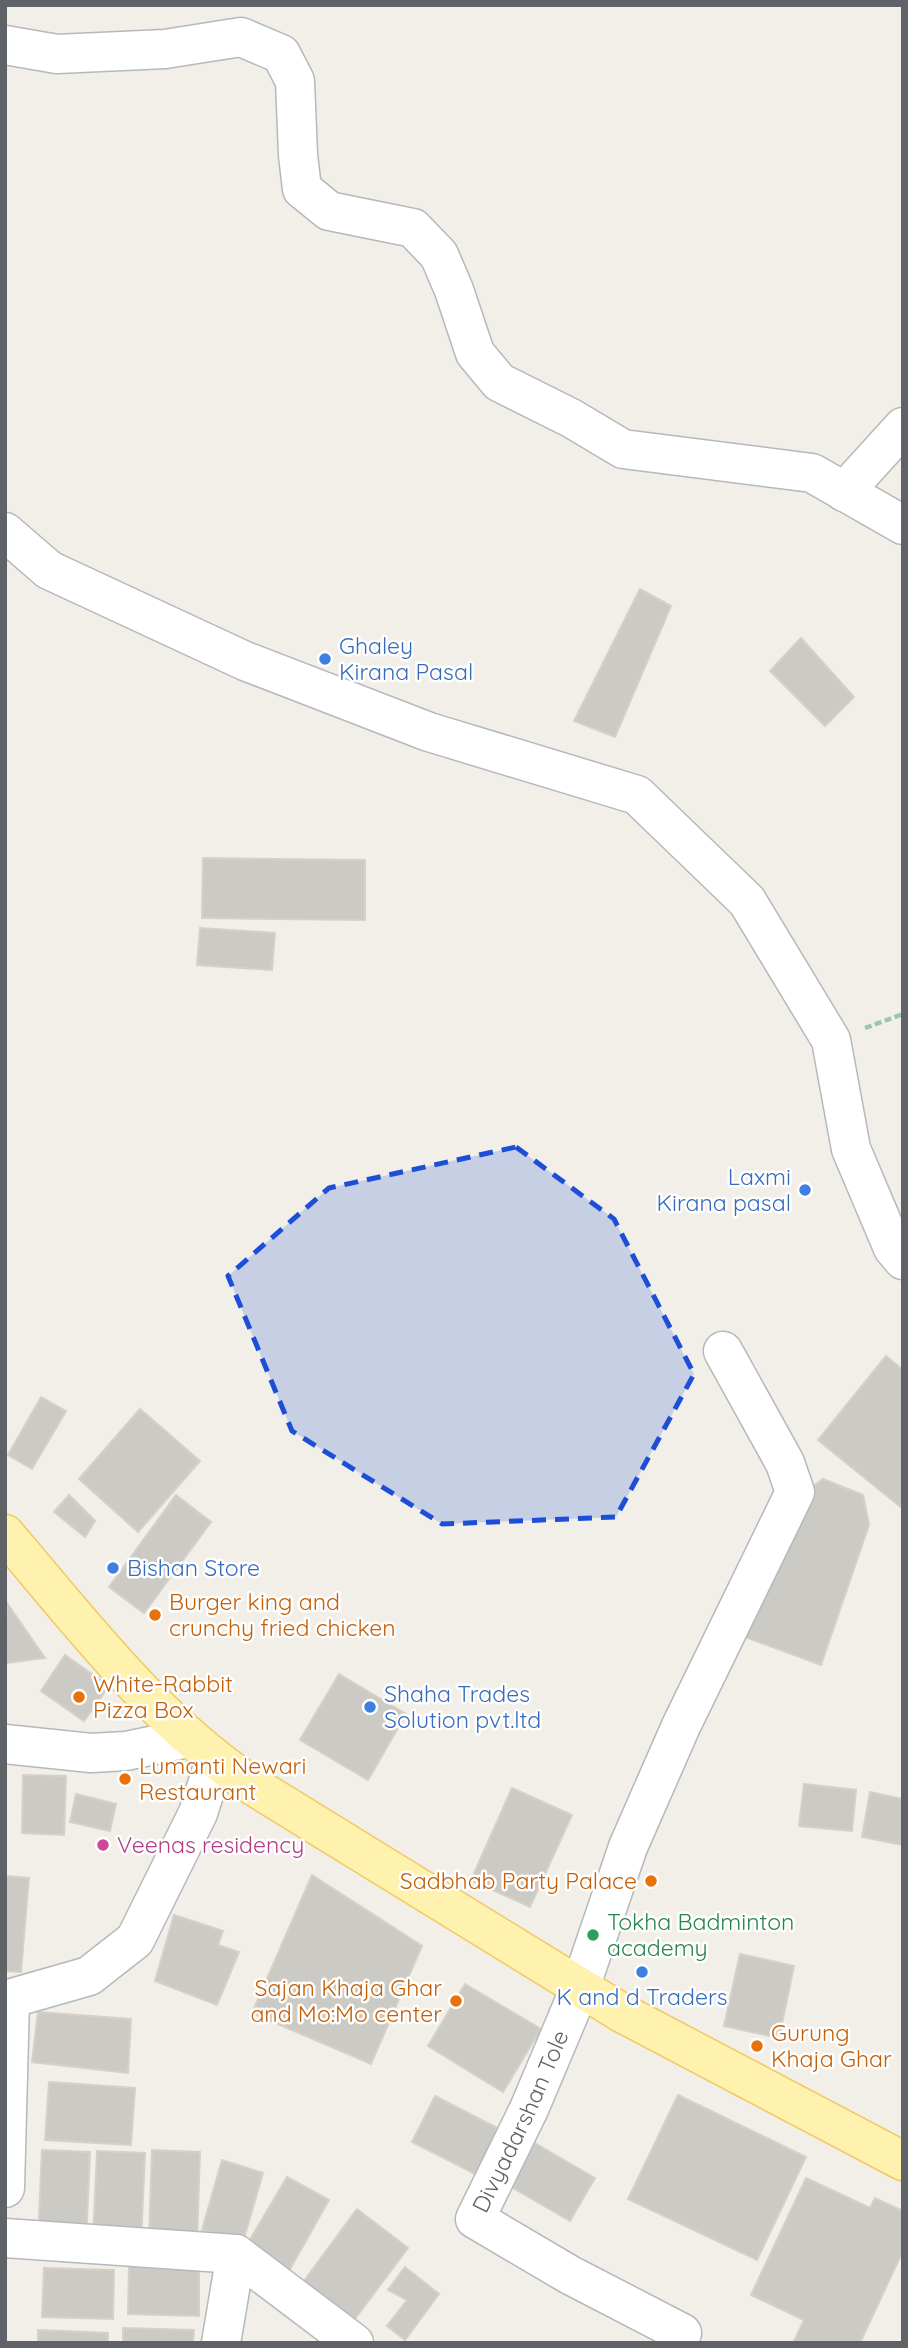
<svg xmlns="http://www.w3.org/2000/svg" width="908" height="2348" font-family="Quicksand,sans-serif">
<rect width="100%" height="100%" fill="#f1efe8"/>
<g fill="#cccac5" stroke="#d6d1c6" stroke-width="2">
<polygon points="640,589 671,606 615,737 574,721"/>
<polygon points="801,638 854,697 825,726 770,671"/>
<polygon points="203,858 365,860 365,920 202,918"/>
<polygon points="200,928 275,933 272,970 197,965"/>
<polygon points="886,1356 903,1370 903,1509 818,1440"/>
<polygon points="41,1397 66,1411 32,1469 8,1455"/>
<polygon points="140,1409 200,1461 138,1532 79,1479"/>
<polygon points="823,1479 863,1495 869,1525 821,1665 737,1634 800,1496"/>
<polygon points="69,1495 95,1521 85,1537 54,1512"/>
<polygon points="176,1495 211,1522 144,1613 109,1587"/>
<polygon points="7,1603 45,1658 5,1663"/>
<polygon points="65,1655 109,1686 84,1721 41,1691"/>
<polygon points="339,1674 406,1714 368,1780 300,1740"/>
<polygon points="23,1775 66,1776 64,1835 22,1833"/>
<polygon points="804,1784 856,1790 852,1831 799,1826"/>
<polygon points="512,1788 572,1815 530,1907 471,1880"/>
<polygon points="870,1792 903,1799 903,1845 862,1837"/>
<polygon points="76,1794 116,1804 110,1831 70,1822"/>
<polygon points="312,1875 422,1946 371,2064 252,2013"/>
<polygon points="5,1876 29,1878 21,1972 5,1971"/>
<polygon points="174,1915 223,1931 218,1945 239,1952 217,2005 155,1981"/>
<polygon points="740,1954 794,1966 779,2038 724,2026"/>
<polygon points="465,1984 541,2029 503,2092 428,2046"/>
<polygon points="38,2012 131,2019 128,2073 32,2062"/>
<polygon points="49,2082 135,2088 131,2145 45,2140"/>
<polygon points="678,2095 806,2157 757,2260 628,2199"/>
<polygon points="435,2096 505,2132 483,2178 412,2142"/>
<polygon points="533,2142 595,2178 570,2221 508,2185"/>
<polygon points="42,2150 90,2152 86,2241 38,2239"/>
<polygon points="152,2150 200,2152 197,2241 149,2239"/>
<polygon points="97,2151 145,2153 141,2242 93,2240"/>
<polygon points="222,2160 263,2173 243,2242 202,2230"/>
<polygon points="287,2177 329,2200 285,2278 242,2253"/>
<polygon points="806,2178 870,2208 875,2198 903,2211 903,2255 901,2255 860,2343 793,2343 804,2320 751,2295"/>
<polygon points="357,2209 408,2248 354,2320 304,2281"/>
<polygon points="129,2266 199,2268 199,2316 128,2314"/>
<polygon points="405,2267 439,2294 405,2340 387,2326 407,2300 388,2290"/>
<polygon points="44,2268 114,2270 113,2319 42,2317"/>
<polygon points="123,2328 194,2330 193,2343 123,2343"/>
<polygon points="38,2330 108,2333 108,2343 38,2343"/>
</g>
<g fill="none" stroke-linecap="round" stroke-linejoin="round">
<g stroke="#b5b8bc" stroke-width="41">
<g id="minor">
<polyline points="5,45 57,54 165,49 241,37 281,54 295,81 298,155 302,189 329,211 413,228 439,255 454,290 475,353 499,382 571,418 623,449 812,473 903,525"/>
<polyline points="844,492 903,427"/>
<polyline points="5,532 49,570 245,661 429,732 637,795 747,901 831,1040 851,1149 893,1248 903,1260"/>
<polyline points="5,1744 91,1753 126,1751 188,1738"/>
<polyline points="5,2000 89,1976 135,1940 198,1813 215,1760"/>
<polyline points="5,2188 10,2000"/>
<polyline points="5,2238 236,2254"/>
<polyline points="221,2343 236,2254 354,2343"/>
<path id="s1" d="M 678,2343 L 682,2333 L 570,2275 L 475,2219 L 529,2109 L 580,1988 L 628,1847 L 681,1726 L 795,1492 L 785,1463 L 723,1351"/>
</g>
</g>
<g stroke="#f2c960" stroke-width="41">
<path id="major" d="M 5,1534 C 80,1622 151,1716 247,1782 L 622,2013 L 903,2161"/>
</g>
<polyline stroke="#9cc7a9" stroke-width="4.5" stroke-dasharray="7 3.5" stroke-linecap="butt" points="865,1028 903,1014"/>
<use href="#minor" stroke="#fff" stroke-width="38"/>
<use href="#major" stroke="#fff2af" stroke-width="38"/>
</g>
<path fill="#1d4ed8" fill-opacity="0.2" stroke="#1d4ed8" stroke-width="5" stroke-dasharray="14 9" stroke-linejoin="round" d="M 516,1147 L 614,1219 L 694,1374 L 616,1517 L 442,1524 L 292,1431 L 228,1276 L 329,1188 Z"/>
<g fill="#3f7fe0" stroke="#fff" stroke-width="2.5">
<circle cx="325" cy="659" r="7"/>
<circle cx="805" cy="1190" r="7"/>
<circle cx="113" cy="1568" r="7"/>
<circle cx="370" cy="1707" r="7"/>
<circle cx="642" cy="1972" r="7"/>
</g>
<g fill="#e8710a" stroke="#fff" stroke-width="2.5">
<circle cx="155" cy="1615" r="7"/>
<circle cx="79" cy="1697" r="7"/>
<circle cx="125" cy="1779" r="7"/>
<circle cx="651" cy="1881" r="7"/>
<circle cx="456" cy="2001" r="7"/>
<circle cx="757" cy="2046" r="7"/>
</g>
<circle fill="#d1479c" stroke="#fff" stroke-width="2.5" cx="103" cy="1845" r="7"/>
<circle fill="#2e9e5b" stroke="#fff" stroke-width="2.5" cx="593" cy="1935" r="7"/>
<g text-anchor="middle" stroke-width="5" stroke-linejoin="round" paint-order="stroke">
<g font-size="23" fill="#366cbe" stroke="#fff" text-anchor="start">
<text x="339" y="654">Ghaley<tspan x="339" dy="26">Kirana Pasal</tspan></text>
<text x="791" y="1185" text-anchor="end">Laxmi<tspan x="791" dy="26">Kirana pasal</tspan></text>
<text x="127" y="1576">Bishan Store</text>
<text x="384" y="1702">Shaha Trades<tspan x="384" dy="26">Solution pvt.ltd</tspan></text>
<text x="642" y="2005" text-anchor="middle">K and d Traders</text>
</g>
<g font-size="23" fill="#c56008" stroke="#fff" text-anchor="start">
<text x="169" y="1610">Burger king and<tspan x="169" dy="26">crunchy fried chicken</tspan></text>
<text x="93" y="1692">White-Rabbit<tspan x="93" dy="26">Pizza Box</tspan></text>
<text x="139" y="1774">Lumanti Newari<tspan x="139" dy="26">Restaurant</tspan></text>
<text x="637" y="1889" text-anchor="end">Sadbhab Party Palace</text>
<text x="442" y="1996" text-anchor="end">Sajan Khaja Ghar<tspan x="442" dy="26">and Mo:Mo center</tspan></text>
<text x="771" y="2041">Gurung<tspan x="771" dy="26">Khaja Ghar</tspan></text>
</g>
<g font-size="23" fill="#b23c85" stroke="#fff" text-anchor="start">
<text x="117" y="1853">Veenas residency</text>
</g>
<g font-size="23" fill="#27864d" stroke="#fff" text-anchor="start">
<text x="607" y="1930">Tokha Badminton<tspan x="607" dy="26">academy</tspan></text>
</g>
<g font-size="23" fill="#5f6368" stroke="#fff">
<text dy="8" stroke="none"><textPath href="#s1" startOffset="355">Divyadarshan Tole</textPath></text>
</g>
</g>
<rect width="908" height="2348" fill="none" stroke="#5f6368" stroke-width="14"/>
</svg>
